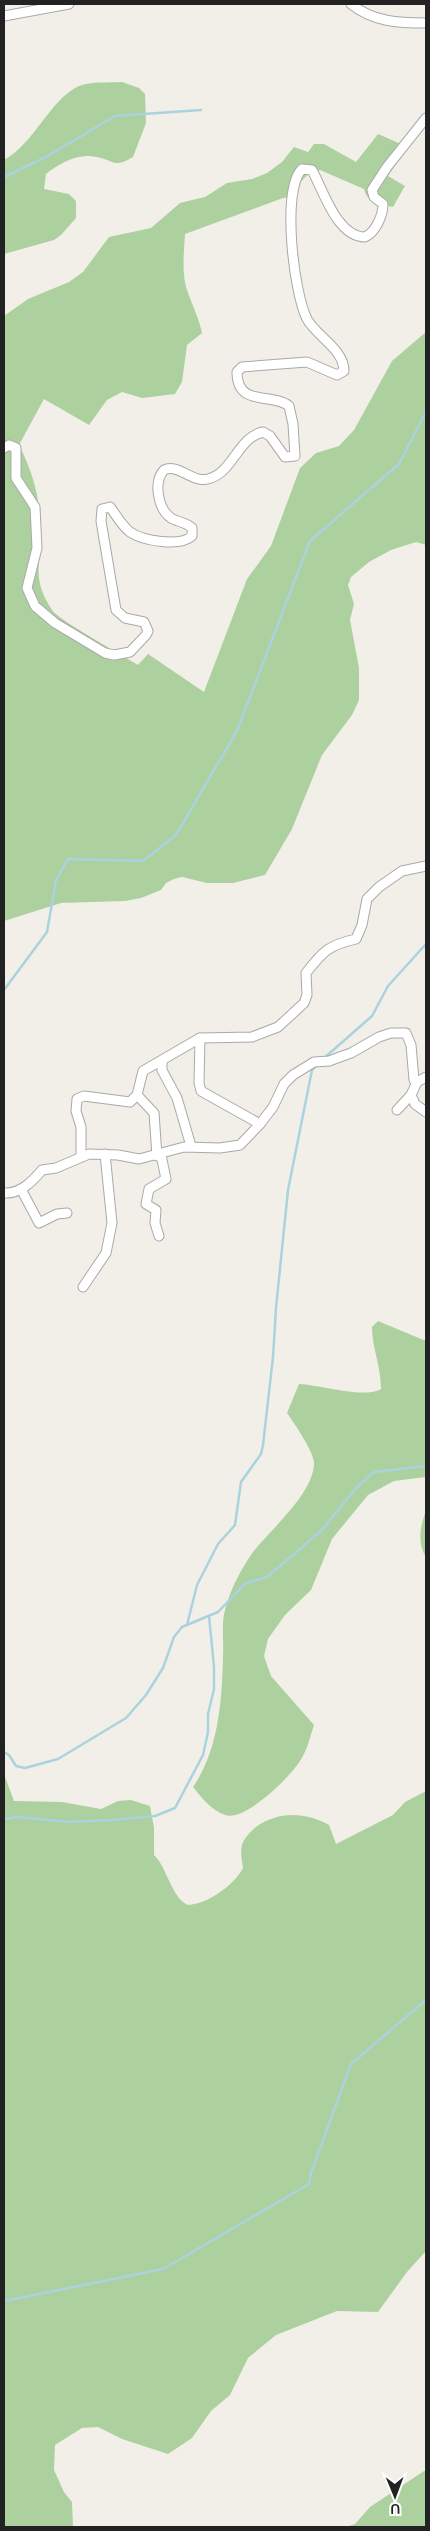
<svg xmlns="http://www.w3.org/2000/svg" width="430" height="2531" font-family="Cabin,sans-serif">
<rect width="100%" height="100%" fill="#f2efe9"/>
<g fill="#add19e">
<path d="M 122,82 L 139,88 L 145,94 L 146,123 L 133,157 C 113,169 115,160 96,157 C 78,153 60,163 46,174 L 44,189 L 69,194 L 76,201 L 76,218 L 61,235 L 54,240 L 4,254 L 4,160 C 35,143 50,99 79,86 C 91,81 109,83 122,82 Z"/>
<path d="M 378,134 L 408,147 L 388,176 L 405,186 L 393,207 C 379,204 367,203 364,189 L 320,170 C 303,175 300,181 294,197 L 283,198 L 185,234 C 184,253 181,275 188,293 C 193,307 199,318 202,333 L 187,345 L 182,382 L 175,394 L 142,398 L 122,392 L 107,400 L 89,425 L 44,399 L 19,445 C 33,472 40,499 41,529 C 42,562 30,577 52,610 C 57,619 124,656 138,665 L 148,654 L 204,692 L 247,579 L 271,546 L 300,468 L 316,453 L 339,446 L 354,430 L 392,361 L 426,332 L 426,545 L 416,542 L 391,550 L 369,562 L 351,577 L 348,585 L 354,604 L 350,620 L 359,668 L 359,700 L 352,715 L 322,755 L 292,829 L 265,875 L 233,883 L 207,883 L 182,877 L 174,879 L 166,883 L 161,890 L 141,898 L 125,901 L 61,903 L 4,921 L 4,316 L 28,299 L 69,282 L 83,272 L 109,237 L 151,228 L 180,203 L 205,197 L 227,183 L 252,179 L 267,173 L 282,162 L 294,147 L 308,152 L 314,144 L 324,144 L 356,162 Z"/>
<path d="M 378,1321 L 426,1341 L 426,1477 L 394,1481 L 368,1495 L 332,1539 L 311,1590 L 285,1615 L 268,1639 L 264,1656 L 271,1676 L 314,1725 C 310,1737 307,1751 300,1761 C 290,1777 245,1822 225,1815 C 212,1811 201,1797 193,1787 C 219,1749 222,1700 223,1655 C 224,1641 221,1624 225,1610 C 230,1590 241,1569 253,1552 C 271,1529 314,1493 314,1463 C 314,1452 294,1423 287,1413 L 299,1384 C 321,1385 364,1399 381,1389 C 381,1366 372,1348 372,1327 Z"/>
<path d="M 426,1511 L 426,1557 C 417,1543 420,1526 426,1511 Z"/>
<path d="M 4,1774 L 14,1801 L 62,1802 L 101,1809 L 118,1801 L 131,1800 L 150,1806 L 154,1828 L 154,1855 C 167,1867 172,1899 188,1905 C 208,1904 234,1885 243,1868 C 242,1861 240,1852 242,1845 C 244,1838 251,1831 256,1827 C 279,1811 305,1812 329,1825 L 336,1844 L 393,1815 L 405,1802 L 426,1791 L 426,2251 L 407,2272 L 378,2312 L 337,2311 L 276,2335 L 248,2358 L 230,2395 L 211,2411 L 192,2438 L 168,2454 L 122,2439 L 98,2427 L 82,2428 L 55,2445 L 54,2470 L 64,2492 L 72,2502 L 73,2527 L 4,2527 Z"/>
<polygon points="424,2471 426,2471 426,2527 346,2527 355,2524 370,2507"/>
</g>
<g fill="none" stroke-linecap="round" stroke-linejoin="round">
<g stroke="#aad3df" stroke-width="2.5">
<polyline points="4,177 46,157 115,116 201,110"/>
<polyline points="4,990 47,932 56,880 68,859 143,861 176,835 237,731 310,541 399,464 426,412"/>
<polyline points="323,1059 372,1016 388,986 426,944"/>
<polyline points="187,1625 197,1585 218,1544 235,1525 241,1482 261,1454 263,1445 273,1357 276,1308 288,1190 312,1070 317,1065"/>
<polyline points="4,1752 9,1755 16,1766 25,1768 58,1759 126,1718 146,1695 163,1668 174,1637 182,1627 218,1612 246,1583 267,1577 321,1531 356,1488 374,1472 426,1466"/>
<polyline points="4,1819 17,1817 69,1822 112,1820 155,1816 175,1808 203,1755 208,1732 208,1714 214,1689 214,1667 209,1616"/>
<polyline points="4,2301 163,2269 309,2184 311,2173 351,2064 426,2000"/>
</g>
<g stroke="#a9a9a9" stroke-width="11">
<g id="minor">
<path d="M 351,4 C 373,22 399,23 426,23"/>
<polyline points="4,16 69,4"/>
<path d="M 4,448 L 9,445 L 16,448 L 16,478 L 35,507 L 37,548 L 27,588 L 35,606 L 55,623 L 105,653 L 114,655 L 130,652 L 146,635 L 148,631 L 144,622 L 125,618 L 116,610 L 101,521 L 102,509 L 110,507 C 117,516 121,525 130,532 C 143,541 180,547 192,536 L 192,528 C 186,522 177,522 171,518 C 158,509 153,482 164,470 C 178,463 192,483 208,479 C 233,473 238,437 263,432 L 270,436 L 285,457 L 295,456 L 293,424 L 289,406 C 273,392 237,408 237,372 L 242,367 L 307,362 L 337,375 L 344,371 C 344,349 316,336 307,319 C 294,294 281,190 302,169 L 312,170 C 323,190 337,237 365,237 C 376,232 383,215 383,204 L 374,197 L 372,190 L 387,167 L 426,118"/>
<polyline points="200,1038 199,1083 201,1091 260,1124"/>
<polyline points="162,1061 162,1070 177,1098 191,1146"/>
<polyline points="137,1095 154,1113 157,1156"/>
<polyline points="411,1095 415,1104 426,1112"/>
<polyline points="397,1110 411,1095 417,1082"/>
<path d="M 81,1157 L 81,1127 L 76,1111 L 77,1099 L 84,1096 L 130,1102 L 137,1095 L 143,1071 L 200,1038 L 252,1037 L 278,1027 L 304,1003 L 307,995 L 306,973 C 323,951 329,945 356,939 L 362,925 L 367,899 L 379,887 L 402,871 L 426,866"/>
<polyline points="21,1189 39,1223 57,1214 67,1213"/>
<path d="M 4,1193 C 20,1194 32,1182 42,1170 L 56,1168 L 89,1154 L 118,1155 L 139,1159 L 184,1147 L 220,1148 L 240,1145 L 260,1124 L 273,1107 L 284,1084 L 293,1075 L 314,1062 L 329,1061 L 351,1053 L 379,1037 L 391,1033 L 406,1033 L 411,1045 L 414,1080 L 417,1082 L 426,1077"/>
<polyline points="159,1236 155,1223 156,1210 146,1204 149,1189 166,1179 161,1155"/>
<polyline points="83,1287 106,1253 112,1223 105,1154"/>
</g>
</g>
<use href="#minor" stroke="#fff" stroke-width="9"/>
</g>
<rect width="430" height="2531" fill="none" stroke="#222222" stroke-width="10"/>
<g transform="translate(395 2496) rotate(179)" stroke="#ffffff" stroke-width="4" paint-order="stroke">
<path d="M0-4L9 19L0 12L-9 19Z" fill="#222222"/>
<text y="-8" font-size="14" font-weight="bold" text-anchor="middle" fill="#222222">U</text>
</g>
</svg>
